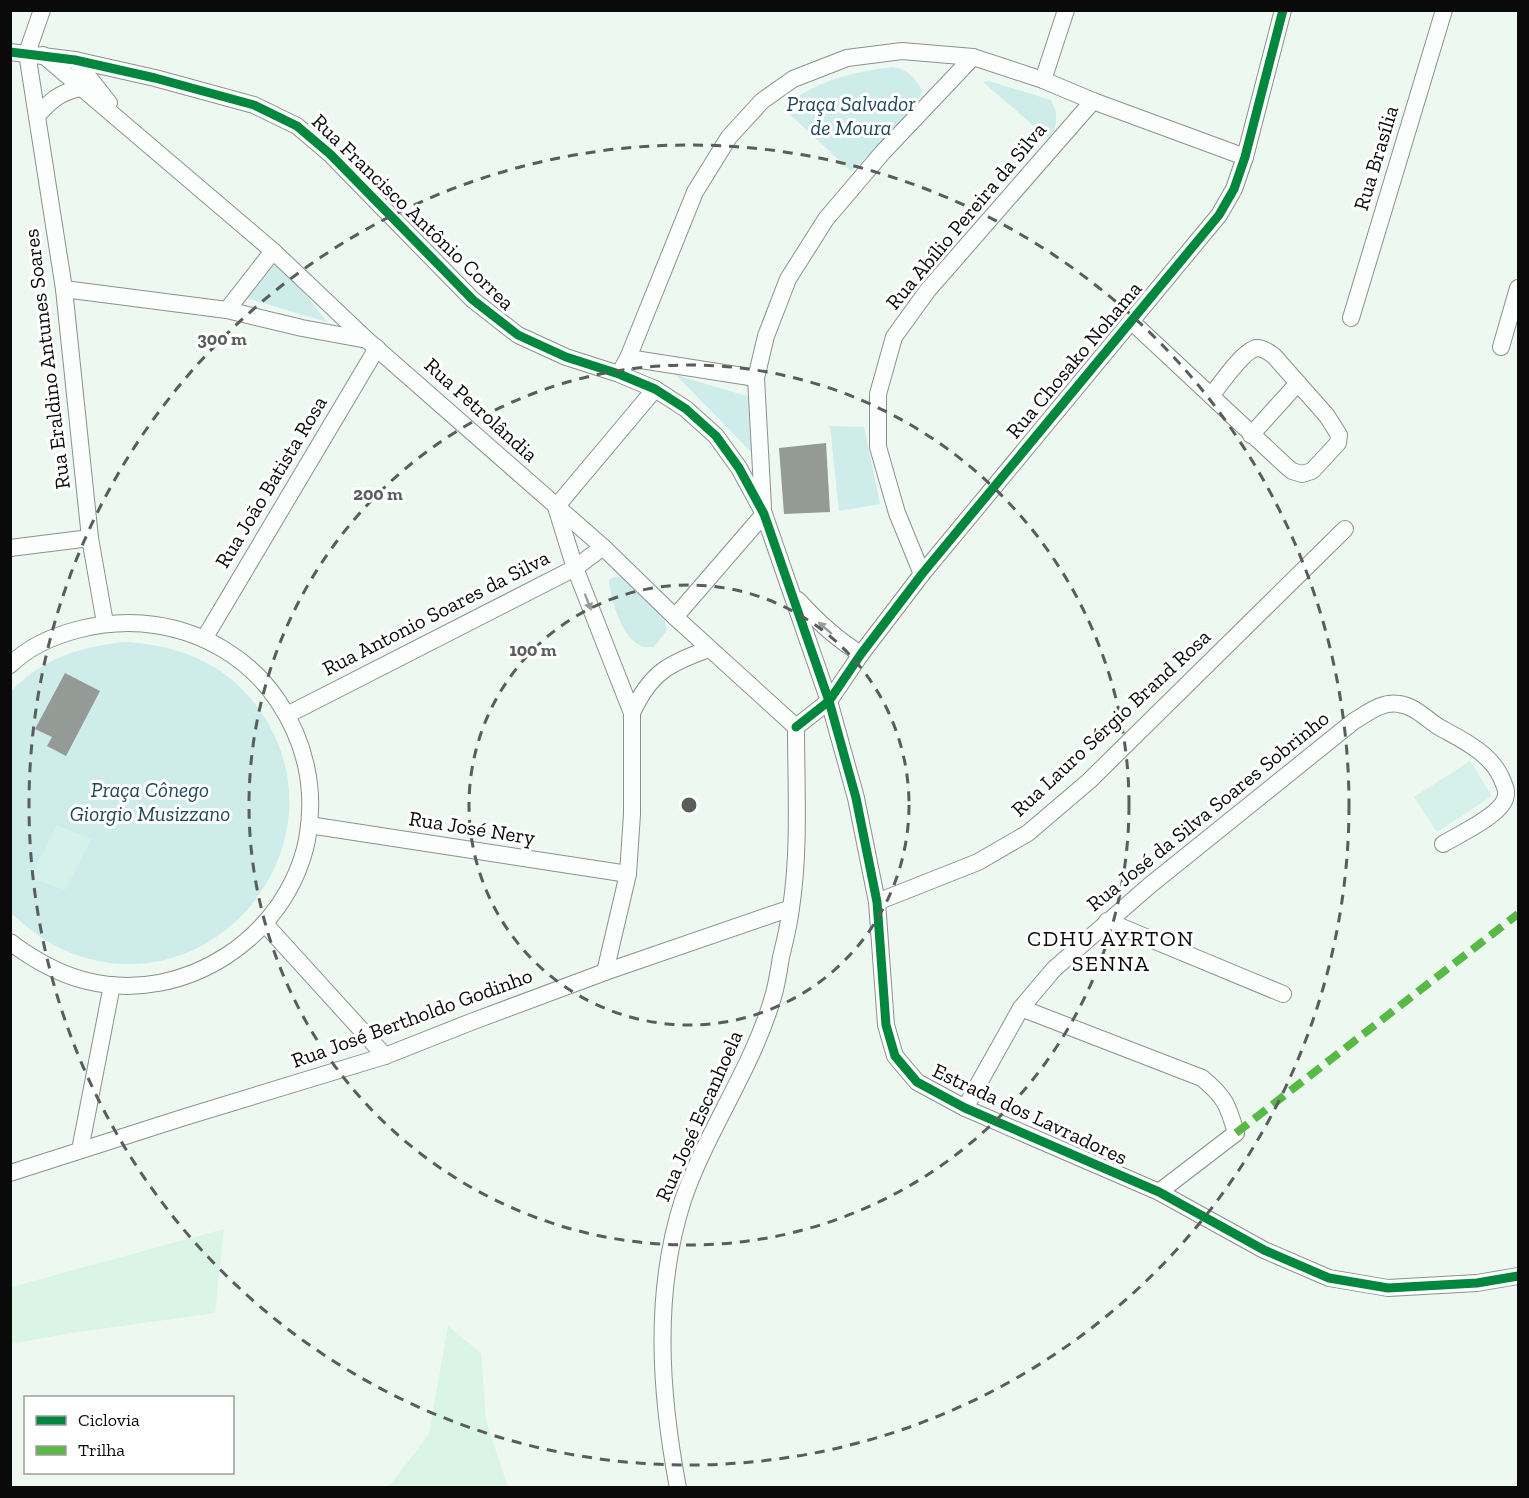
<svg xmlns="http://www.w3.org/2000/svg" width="1529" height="1498" font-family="'Zilla Slab',serif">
<rect width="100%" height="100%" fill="#edf8f1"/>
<g fill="#daf4e5">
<polygon points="224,1229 215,1313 71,1333 11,1344 11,1287"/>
<polygon points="448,1326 481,1353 486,1421 508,1487 389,1487 429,1434"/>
</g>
<g fill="#ceecea">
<path d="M 893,67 C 908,70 915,77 922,91 L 920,97 L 883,142 L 851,171 L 783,108 C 813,81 853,72 893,67 Z"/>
<path d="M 989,81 L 1051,100 C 1058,113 1059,127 1048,138 L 983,82 Z"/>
<polygon points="275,255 327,322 240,296"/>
<polygon points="676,375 750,397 757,458"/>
<polygon points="830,426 864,427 880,504 839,511"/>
<path d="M 614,577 L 628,577 L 664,617 L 667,630 L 654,647 C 649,647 643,648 639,645 C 622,636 610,599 609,580 Z"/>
<path d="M 125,642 C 180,645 228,664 261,712 C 349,841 217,1009 71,953 C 47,944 29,929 11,913 L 10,693 C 39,659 83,646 125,642 Z"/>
</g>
<g fill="#d6f0ea">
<polygon points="1470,761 1492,796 1437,832 1414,797"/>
<polygon points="57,825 92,839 65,890 30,878"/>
</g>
<g fill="#949a95">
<polygon points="826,443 830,512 784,514 779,448"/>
<polygon points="65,673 100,691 66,756 47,746 52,737 35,729"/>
</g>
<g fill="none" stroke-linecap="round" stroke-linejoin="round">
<g stroke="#8c918e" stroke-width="18">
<g id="minor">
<polyline points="42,10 27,53 64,289 90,538 105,623"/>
<polyline points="10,52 75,60 155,78 254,105 297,126 330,154 473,300 518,335 566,357 619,374 655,389 686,409 716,436 739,468 764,514 829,701 856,798 877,902 886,1025 895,1056 917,1082 965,1108 1159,1192 1264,1250 1329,1278 1388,1288 1477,1283 1518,1276"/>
<polyline points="43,55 273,251 367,340 603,547 675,617 796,727"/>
<polyline points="75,60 109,103"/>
<polyline points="1043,80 1066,10"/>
<path d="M 37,116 C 51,100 59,93 80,88"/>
<polyline points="64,289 227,310 302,328 367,340"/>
<polyline points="227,310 273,251"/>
<polyline points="1351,318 1444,10"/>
<path d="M 1131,321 L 1285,465 L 1292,471 L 1302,474 L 1312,471 L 1338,443 L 1339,435 L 1327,416 L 1274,356 C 1269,352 1263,348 1257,348 C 1243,350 1220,385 1211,396"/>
<polyline points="1501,347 1518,288"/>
<polyline points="628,358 695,192 729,137 762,101 793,79 847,58 902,51 973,57 1043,80 1093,101 1245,157"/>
<polyline points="623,367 628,358 756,378"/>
<polyline points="1251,435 1298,383"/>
<polyline points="763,507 756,378 766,336 788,279 826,219 883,152 973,57"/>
<polyline points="10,548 90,538"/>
<polyline points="922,574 897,513 878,447 878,394 894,337 928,290 1093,101"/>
<path d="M 798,600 C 817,621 836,639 861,654"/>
<polyline points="675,617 764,514"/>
<polyline points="204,639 377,348"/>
<path d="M 10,665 C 45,631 108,618 155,625 C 204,632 250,659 278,701 C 306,743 316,791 307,840 C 287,937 185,1005 87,981 C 58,974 34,960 10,942"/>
<path d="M 632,713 C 650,673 669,663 709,649"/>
<polyline points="287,715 575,568 603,547"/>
<polyline points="796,727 829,701 861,654 922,574 1219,215 1234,189 1245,157 1283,10"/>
<polyline points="309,825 628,874"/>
<polyline points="877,902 978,862 1028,833 1089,781 1345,529"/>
<polyline points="1107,921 1283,994"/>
<polyline points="265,924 385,1056"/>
<polyline points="605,972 628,874 632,814 632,713 575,568 556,507 655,389"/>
<path d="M 1021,1008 L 1202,1078 C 1225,1097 1228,1105 1236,1133 L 1159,1192"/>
<path d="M 965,1108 L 1021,1008 L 1054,969 L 1149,886 L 1354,721 C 1368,713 1382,701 1399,704 C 1415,706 1426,719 1439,727 C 1462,740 1489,752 1501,777 C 1504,785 1508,790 1505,799 C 1499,816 1458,835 1443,844"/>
<polyline points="80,1150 112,985"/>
<polyline points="10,1173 185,1117 385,1056 471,1022 605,972 791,908"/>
<path d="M 678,1488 C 660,1393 653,1293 683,1200 C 706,1132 753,1067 773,997 C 777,984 779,970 781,957 C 785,941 789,925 791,908 C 800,849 796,787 796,727"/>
</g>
</g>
<use href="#minor" stroke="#fcfefd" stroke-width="16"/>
<polyline stroke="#58b947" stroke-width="8" stroke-dasharray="15 8" stroke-linecap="butt" points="1236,1133 1518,914"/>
<g stroke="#fff" stroke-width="13">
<g id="cycleway">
<polyline points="10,52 75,60 155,78 254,105 297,126 330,154 473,300 518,335 566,357 619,374 655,389 686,409 716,436 739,468 764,514 829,701 856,798 877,902 886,1025 895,1056 917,1082 965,1108 1159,1192 1264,1250 1329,1278 1388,1288 1477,1283 1518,1276"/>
<polyline points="796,727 829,701 861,654 922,574 1219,215 1234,189 1245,157 1283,10"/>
</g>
</g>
<use href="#cycleway" stroke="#00873e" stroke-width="9"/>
</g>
<defs><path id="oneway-solid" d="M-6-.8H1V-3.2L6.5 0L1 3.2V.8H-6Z" transform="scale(1.5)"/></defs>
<g fill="#9b9c9c">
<use href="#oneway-solid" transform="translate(588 602) rotate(69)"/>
<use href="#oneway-solid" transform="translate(825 628) rotate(-139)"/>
</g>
<g fill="none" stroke="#595d5b" stroke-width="3" stroke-dasharray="10 8">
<circle cx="689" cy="805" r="220"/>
<circle cx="689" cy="805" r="440"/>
<circle cx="689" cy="805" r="660"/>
</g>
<g text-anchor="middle" stroke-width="6" stroke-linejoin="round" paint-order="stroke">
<g font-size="21" font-style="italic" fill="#20475b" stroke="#fff">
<text x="851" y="111">Praça Salvador<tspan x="851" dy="24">de Moura</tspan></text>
<text x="150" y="797">Praça Cônego<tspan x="150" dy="24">Giorgio Musizzano</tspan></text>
</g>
<g font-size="21" fill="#0a0a0a" stroke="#fff">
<text transform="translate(1376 158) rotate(-73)" y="7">Rua Brasília</text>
<text transform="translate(413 212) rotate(44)" y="7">Rua Francisco Antônio Correa</text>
<text transform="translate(966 216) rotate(-50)" y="7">Rua Abílio Pereira da Silva</text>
<text transform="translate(47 359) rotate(-97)" y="7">Rua Eraldino Antunes Soares</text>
<text transform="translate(1074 360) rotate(-50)" y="7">Rua Chosako Nohama</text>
<text transform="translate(481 410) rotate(42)" y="7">Rua Petrolândia</text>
<text transform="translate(271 482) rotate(-59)" y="7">Rua João Batista Rosa</text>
<text transform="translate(436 613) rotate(-27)" y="7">Rua Antonio Soares da Silva</text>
<text transform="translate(1111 723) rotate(-43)" y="7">Rua Lauro Sérgio Brand Rosa</text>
<text transform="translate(1208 811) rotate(-39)" y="7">Rua José da Silva Soares Sobrinho</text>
<text transform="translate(472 828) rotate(9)" y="7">Rua José Nery</text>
<text transform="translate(412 1018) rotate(-20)" y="7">Rua José Bertholdo Godinho</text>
<text transform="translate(1030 1114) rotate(25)" y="7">Estrada dos Lavradores</text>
<text transform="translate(699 1116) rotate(-66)" y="7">Rua José Escanhoela</text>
</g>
<g font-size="22" letter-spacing="1.5" fill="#0a0a0a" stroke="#fff">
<text x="1111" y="946">CDHU AYRTON<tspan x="1111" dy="25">SENNA</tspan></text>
</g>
</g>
<circle cx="689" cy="805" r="9" fill="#595d5b" stroke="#fff" stroke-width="3"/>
<g font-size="18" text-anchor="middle" font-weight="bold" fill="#595d5b" stroke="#fff" stroke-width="6" stroke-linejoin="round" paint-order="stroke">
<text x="222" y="345">300 m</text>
<text x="378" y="500">200 m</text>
<text x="533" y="656">100 m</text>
</g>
<rect width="1529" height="1498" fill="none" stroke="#0a0a0a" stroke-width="24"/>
<rect x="24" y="1396" width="210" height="78" fill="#ffffff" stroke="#9d9d9d" stroke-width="1.5"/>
<rect x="36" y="1416" width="30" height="9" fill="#00873e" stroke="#9d9d9d" stroke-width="1.5"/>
<text x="78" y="1426" font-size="18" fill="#0a0a0a">Ciclovia</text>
<rect x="36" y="1446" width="30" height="9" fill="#58b947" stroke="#9d9d9d" stroke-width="1.5"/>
<text x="78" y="1456" font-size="18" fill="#0a0a0a">Trilha</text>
</svg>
